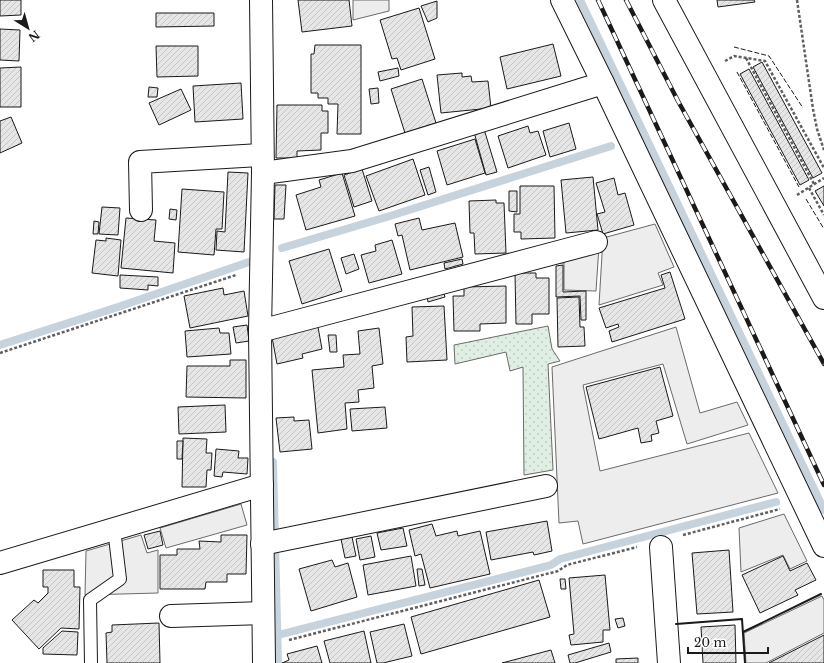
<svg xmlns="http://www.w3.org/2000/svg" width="824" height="663" font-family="'Libre Baskerville',serif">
<defs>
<pattern id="grass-dots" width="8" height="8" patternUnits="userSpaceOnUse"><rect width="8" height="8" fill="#e0efe3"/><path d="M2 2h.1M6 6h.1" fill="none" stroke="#c0ccc2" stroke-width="1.8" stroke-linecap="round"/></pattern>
<pattern id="building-hatch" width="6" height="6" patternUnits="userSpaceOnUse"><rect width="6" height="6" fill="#e6e6e6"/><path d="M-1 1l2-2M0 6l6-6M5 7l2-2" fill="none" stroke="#c5c5c5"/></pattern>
</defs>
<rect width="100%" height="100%" fill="#fff"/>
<polygon fill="url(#grass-dots)" stroke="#6a6a6a" points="548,326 552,349 560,361 548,364 553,470 524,475 523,367 510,371 506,352 455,364 454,345"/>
<g fill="#ededed" stroke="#6a6a6a">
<polygon points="353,0 389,0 389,11 353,20"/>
<polygon points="655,224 674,267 658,273 663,285 599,305 603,238"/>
<polygon points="599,246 596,291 564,290 564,263 554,263"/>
<polygon points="676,327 700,413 737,402 748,425 687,444 663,364 583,385 600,471 749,433 778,493 583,544 578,521 559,523 552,367"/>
<polygon points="241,504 247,525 166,548 160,528"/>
<polygon points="784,514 807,561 790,569 783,555 741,572 739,528"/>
<polygon points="141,535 147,553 158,550 158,593 85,595 86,551"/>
<polygon points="822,596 824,600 824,633 766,663 746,663 744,633"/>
</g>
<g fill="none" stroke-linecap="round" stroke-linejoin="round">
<g stroke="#c6d2dc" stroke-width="8">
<polyline points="580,0 824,510"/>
<polyline points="282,248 390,216 611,146"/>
<polyline points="0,345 118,307 249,262"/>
<polyline points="273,462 278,663"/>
<polyline points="278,635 551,565 560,559 776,502"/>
</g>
</g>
<g fill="url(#building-hatch)" stroke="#1a1a1a">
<polygon points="0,0 21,0 21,15 0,16"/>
<polygon points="298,0 349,0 352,26 302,32"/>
<polygon points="717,0 754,0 755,2 718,7"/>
<polygon points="437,1 437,18 428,22 421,6"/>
<polygon points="419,8 435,59 401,70 397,58 392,59 380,20"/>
<polygon points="156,13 214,13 214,26 156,27"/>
<polygon points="0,29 20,30 19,61 0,60"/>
<polygon points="553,44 561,76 507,89 500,57"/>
<polygon points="315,45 361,45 361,134 337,134 338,104 328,104 328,98 318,98 318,93 311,93 311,54 314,54"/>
<polygon points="156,46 198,46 198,76 157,77"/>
<polygon points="762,62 822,173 813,178 753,67"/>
<polygon points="21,67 21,107 0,107 0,68"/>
<polygon points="398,68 399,76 380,81 378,72"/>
<polygon points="749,69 809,180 800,185 740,74"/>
<polygon points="462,73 462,77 471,76 472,82 488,81 491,108 441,113 437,75"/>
<polygon points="422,79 436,123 405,133 391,89"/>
<polygon points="241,83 243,119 195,122 193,86"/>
<polygon points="149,87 158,88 157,97 148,97"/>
<polygon points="378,88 379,103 371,104 369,89"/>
<polygon points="181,89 191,110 159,125 149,103"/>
<polygon points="277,105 322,105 322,111 328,111 328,133 321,133 321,150 297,151 297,158 276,158"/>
<polygon points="11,117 22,143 0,153 0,121"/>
<polygon points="569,123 576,149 550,157 543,131"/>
<polygon points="528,126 530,133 538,131 546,155 508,168 498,136"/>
<polygon points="484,129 497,172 486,175 474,132"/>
<polygon points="475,139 485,173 447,185 437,151"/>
<polygon points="413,159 425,195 379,211 366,176"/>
<polygon points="429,167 436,192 428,195 420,170"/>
<polygon points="362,169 372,201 354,207 344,175"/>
<polygon points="228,172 248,173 244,252 216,250 217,231 225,232"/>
<polygon points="342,173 355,216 306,230 296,195 321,187 319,180"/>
<polygon points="593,177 598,230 566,233 561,180"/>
<polygon points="614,178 618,195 625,193 634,225 603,234 597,214 605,212 596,183"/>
<polygon points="275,185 286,185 284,219 274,219"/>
<polygon points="520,186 554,186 555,238 521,239 521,232 514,232 514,214 520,214"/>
<polygon points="824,186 824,206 815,191"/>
<polygon points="182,189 224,192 222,229 216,229 214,255 178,252"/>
<polygon points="509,191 517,191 517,212 509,211"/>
<polygon points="496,200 496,203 504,203 506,253 475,254 474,233 470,233 469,201"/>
<polygon points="102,207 120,208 118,235 99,234"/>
<polygon points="170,209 177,210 176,220 169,219"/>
<polygon points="126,218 156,220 154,241 175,243 173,273 121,268"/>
<polygon points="419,218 422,230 455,223 463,257 410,270 402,235 398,236 395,224"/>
<polygon points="94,221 99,222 98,234 93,234"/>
<polygon points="106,238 121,240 118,276 92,273 96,240 106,241"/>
<polygon points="392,240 402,274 369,283 361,255 376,251 375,245"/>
<polygon points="329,249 342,291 302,304 289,261"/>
<polygon points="354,254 359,269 346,274 341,258"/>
<polygon points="462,259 463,264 445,269 444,263"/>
<polygon points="563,265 563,292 586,291 586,320 581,320 580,296 556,297 556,266"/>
<polygon points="670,272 685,319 612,342 609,331 619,327 618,324 606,328 599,308 665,288 661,275"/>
<polygon points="515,273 536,273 536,278 549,278 549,314 532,314 532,324 516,324"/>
<polygon points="120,275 158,277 158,286 148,285 148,290 120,288"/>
<polygon points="506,286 506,323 480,324 480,331 454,331 453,296 464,296 464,287"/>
<polygon points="223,288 224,295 244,291 248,316 190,328 184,296"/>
<polygon points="443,291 445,297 428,302 427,296"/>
<polygon points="579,297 580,327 584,327 585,346 558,347 557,298"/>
<polygon points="444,306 447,360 407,362 406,337 413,336 412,307"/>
<polygon points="247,325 249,341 236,343 233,327"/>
<polygon points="318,327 322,349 302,354 303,358 277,364 272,337"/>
<polygon points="219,328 220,333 229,333 231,354 187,357 185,331"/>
<polygon points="379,328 383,364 372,366 374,388 358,390 359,402 345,403 347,429 318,433 312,370 344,367 343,355 360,354 358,331"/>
<polygon points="328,335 336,335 337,352 330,352"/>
<polygon points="230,360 246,360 246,398 186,397 187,366 230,366"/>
<polygon points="660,367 673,416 656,421 659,433 651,435 652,441 641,443 638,428 599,439 586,387"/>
<polygon points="225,405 226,432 179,434 178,407"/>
<polygon points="385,407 387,428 352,431 350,409"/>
<polygon points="294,417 294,421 309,420 312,449 280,452 276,418"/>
<polygon points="183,438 207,439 206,453 212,453 211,470 207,470 206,487 182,487"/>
<polygon points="177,441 183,441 182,459 177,459"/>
<polygon points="216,449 239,451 238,458 248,458 247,474 223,472 222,477 214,476"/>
<polygon points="547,521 552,551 534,555 533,552 491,560 486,532"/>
<polygon points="432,524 436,536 457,531 458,536 480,531 490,574 430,588 421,554 415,556 409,530"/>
<polygon points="403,528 407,546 381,550 377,533"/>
<polygon points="160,531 163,545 148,549 144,535"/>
<polygon points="221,535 247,535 246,574 227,574 227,582 206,582 205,589 160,589 160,555 177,555 177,549 200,549 199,541 221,542"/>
<polygon points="371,536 375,557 360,560 356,539"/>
<polygon points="352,537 356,556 345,558 341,539"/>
<polygon points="729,550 733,612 697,614 692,553"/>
<polygon points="411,556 416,586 368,595 363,565"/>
<polygon points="783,556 790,571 807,563 816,580 795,590 798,595 760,613 742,575"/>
<polygon points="332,560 335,567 348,563 357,597 311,611 299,569"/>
<polygon points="417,569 422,569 425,585 419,586"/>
<polygon points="43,570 74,570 74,587 80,587 79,629 61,628 39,649 12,620 34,600 38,603 48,593 48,587 43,587"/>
<polygon points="605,575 610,630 603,630 603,642 571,645 569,635 574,634 569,578"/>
<polygon points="560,579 565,579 566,589 561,589"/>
<polygon points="539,580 550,617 421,654 411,617"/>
<polygon points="623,618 625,626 618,628 615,619"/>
<polygon points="159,623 160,663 107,663 106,633 112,632 112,625"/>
<polygon points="404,624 412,656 383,663 377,663 370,632"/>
<polygon points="735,625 736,663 703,663 701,627"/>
<polygon points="62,631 78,632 77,655 43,654 43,648"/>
<polygon points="364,631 371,663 330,663 324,641"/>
<polygon points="824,635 824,663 769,663"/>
<polygon points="609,643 611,652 575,663 570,663 568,655"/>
<polygon points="317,646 322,663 282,663 289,660 287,654"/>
<polygon points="551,650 555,663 502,663"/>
<polygon points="638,658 638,663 616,663 616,659"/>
</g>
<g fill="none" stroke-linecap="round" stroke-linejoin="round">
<g stroke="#1a1a1a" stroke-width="14">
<polyline id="service" points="91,663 90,600 120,579 114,529"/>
</g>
<g stroke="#1a1a1a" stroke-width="24">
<g id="minor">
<polyline points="261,0 263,173 260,331 264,663"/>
<polyline points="263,173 352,161 603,83"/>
<polyline points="141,210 140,162 262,155"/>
<polyline points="260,331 596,242"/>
<polyline points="262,544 546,486"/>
<polyline points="661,547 669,663"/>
<polyline points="0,563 262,485"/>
<polyline points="171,616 263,613"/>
</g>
</g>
<g stroke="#1a1a1a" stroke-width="24">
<g id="tertiary">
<polyline points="562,0 603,83 824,546"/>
<polyline points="664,0 824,298"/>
</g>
</g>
<g stroke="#5f5f5f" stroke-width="2.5" stroke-dasharray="3 2" stroke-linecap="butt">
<polyline points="797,0 813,109 817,129 824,150"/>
<polyline points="746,58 814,184"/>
<polyline points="725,61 734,56 765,61 824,168"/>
<polyline points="809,188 824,215"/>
<polyline points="797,195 824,178"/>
<polyline points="0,353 236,275"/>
<polyline points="683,535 780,509"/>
<polyline points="289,640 558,571 567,565 637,547"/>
</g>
<use href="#service" stroke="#fff" stroke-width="12"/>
<use href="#minor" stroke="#fff" stroke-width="22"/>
<use href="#tertiary" stroke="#fff" stroke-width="22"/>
<g stroke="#1a1a1a" stroke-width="4.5">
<g id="rail">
<polyline points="598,0 824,485"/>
<polyline points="626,0 678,101 824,364"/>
</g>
</g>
<use href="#rail" stroke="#fff" stroke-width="3" stroke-dasharray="9" stroke-linecap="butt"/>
<g stroke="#1a1a1a" stroke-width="1" stroke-dasharray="5 2" stroke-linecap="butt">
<polyline points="734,47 769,56 803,108"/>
<polyline points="737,72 799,187"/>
<polyline points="806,199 824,229"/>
</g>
<g stroke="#1a1a1a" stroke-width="2">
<polyline points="676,624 742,619 745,663"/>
<polyline points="743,632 821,594"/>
</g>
</g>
<g transform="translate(28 28) rotate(143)" stroke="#ffffff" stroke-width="3" paint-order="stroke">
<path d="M0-3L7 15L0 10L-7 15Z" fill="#1a1a1a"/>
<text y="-6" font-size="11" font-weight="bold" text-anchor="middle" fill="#1a1a1a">N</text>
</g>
<path d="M688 647v6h80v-6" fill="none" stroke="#1a1a1a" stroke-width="2"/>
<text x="694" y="647" font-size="12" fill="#1a1a1a" stroke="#ffffff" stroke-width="3" paint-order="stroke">20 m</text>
</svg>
